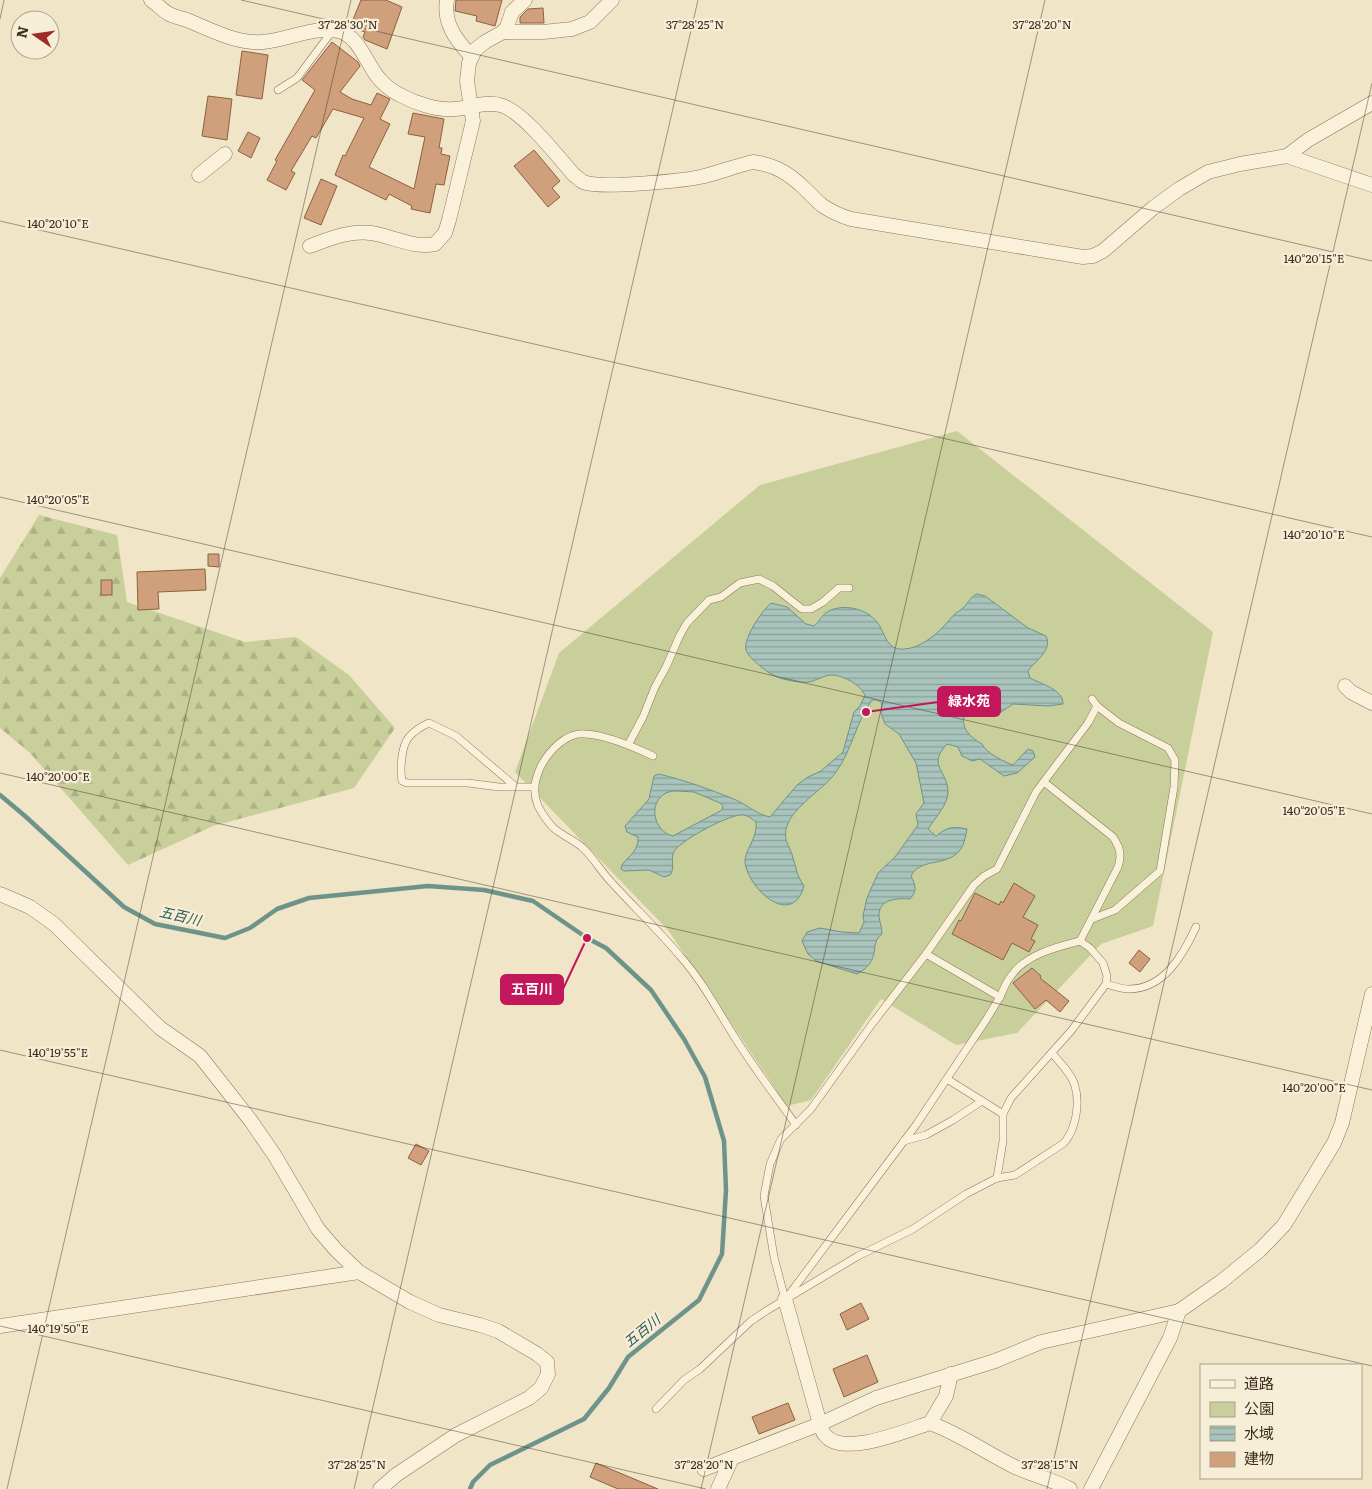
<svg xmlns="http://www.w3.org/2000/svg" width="1372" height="1489" font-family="Literata,'Noto Sans JP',serif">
<defs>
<pattern id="forest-firs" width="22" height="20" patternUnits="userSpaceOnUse" patternTransform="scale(1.25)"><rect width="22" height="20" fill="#c8cf9a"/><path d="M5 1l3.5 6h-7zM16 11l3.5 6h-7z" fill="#adb284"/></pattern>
<pattern id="water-rules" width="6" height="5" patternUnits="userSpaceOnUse" patternTransform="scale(1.25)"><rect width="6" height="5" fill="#a8c4bc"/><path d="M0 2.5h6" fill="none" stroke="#8aa098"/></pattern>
</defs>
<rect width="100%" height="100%" fill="#f0e5c7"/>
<polygon fill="#c8cf9a" points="957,431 1213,632 1153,926 1101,944 1017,1033 956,1045 881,999 811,1100 787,1106 668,930 515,772 559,653 760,485"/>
<polygon fill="url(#forest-firs)" points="39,515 117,535 127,602 245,642 296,637 349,675 395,728 354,788 213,826 128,865 30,753 0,728 0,578"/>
<path fill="url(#water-rules)" stroke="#6e938a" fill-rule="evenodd" d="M 977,594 L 985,596 L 1028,628 L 1046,636 C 1053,650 1035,661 1028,671 L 1030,678 C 1041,684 1063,689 1063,704 L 1048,706 L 1013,704 L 995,716 L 982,711 L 968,709 C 957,724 968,736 982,744 C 985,752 1004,762 1013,765 L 1028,749 L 1033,751 L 1035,757 L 1017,773 L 1004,776 L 980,759 L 972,761 L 962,756 L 958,747 L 947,744 C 927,765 947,770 948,791 C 949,804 934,819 928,829 L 936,836 C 948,827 952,826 967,829 C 966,834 965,840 963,845 C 952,869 920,856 911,876 C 916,886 917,891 910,899 C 896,898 878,899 879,917 C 880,923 882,928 882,934 C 868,944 883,960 857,974 L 816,961 L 808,954 L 802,941 L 807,932 L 820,928 L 842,932 L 859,933 L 864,922 L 863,916 L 867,898 L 878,873 L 895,857 L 918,825 L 916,814 L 924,803 L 916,763 L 899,734 L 885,724 L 881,713 L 882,703 L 877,700 L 872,700 C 856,722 852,750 836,772 C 823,792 780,812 786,840 C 788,846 792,852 793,858 C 797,870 796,874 804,886 C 792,929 748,889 745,862 C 744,851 758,838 756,822 C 753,820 748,815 743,815 C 731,813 682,840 675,850 C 669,858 676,868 670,875 L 664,877 L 649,870 L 624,871 L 621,869 L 622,865 C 629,855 639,851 638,837 L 627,832 L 625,826 L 649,799 L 654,776 L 659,774 C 687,781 709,789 736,800 C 749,806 756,814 770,817 L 797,785 L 808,777 L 821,771 L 843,752 L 854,712 L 860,706 L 865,695 C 859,684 846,677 834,675 C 825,674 817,681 808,682 C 800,683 785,680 777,677 C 769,674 748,658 746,650 C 743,638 762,611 771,603 L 787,607 L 806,624 L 814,626 C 819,622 822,615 827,612 C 842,603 866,608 877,622 C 886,634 886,651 905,649 C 919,648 935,636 944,626 C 948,622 951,617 955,614 C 957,612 961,610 964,607 C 969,602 970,597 977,594 ZM 678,791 L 694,792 L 720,803 L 723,806 L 722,810 L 673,836 C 654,832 647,803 666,793 C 670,791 675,791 678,791 Z"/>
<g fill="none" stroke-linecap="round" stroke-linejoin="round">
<polyline stroke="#6e938a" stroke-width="4.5" points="0,795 25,816 124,907 155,924 225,938 250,928 277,909 309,898 428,886 484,890 533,901 587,938 606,948 651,990 684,1039 705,1077 724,1141 726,1190 722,1254 699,1300 628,1357 609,1388 584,1419 490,1465 473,1482 470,1489"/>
</g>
<g fill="#cfa07b" stroke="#8d6040">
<polygon points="361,0 386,0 402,7 387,49 365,40 363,37 365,32 350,27"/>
<polygon points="456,0 502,0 495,26 476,21 477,16 455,11"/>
<polygon points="543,8 544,23 520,23 520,17 528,9"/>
<polygon points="332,42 358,62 360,66 340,92 352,99 371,105 377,93 390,99 380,119 390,124 369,167 414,189 425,137 408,134 413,113 444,119 439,148 442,148 441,154 450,156 444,185 436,184 430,213 411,209 412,206 389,194 386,200 335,175 343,155 345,156 364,118 333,109 316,138 312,136 291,171 295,173 286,190 267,180 277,161 275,160 315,90 302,80"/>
<polygon points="242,51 268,55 262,99 236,95"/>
<polygon points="208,96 232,99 227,140 202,136"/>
<polygon points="248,132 260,138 251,158 238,151"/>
<polygon points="534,150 560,181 552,188 560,197 548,207 514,166"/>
<polygon points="321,179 337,186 321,225 304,218"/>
<polygon points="208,554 219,554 219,567 208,566"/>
<polygon points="205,569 206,590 158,592 159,609 138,610 137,572"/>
<rect x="101" y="580" width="11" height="15"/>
<polygon points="1014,883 1035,896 1023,917 1038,925 1031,939 1035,941 1029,952 1012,943 1003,960 952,934 959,920 961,921 975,893 999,905 1001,901 1003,903"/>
<polygon points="1139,950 1150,959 1140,972 1129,963"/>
<polygon points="1032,968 1041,976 1040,978 1069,1001 1060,1012 1046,1000 1035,1009 1013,983"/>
<polygon points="416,1144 429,1151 421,1165 408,1158"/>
<polygon points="861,1303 869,1319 847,1330 840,1314"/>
<polygon points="867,1355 878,1382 844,1397 833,1369"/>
<polygon points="788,1403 795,1420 759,1434 752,1417"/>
<polygon points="596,1463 658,1489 618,1489 590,1477"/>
</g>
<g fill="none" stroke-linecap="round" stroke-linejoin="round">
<g stroke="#8d765b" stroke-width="8">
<g id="service">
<polyline points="278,90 297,78 333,30"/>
<polyline points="628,745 643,717 655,687 666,667 680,635 687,623 709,600 721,597 740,583 759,579 773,586 802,609 811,609 823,602 839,588 849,588"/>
<path d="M 653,756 C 634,747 605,735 585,734 C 566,732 549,751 541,766 C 535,779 532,791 538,806 C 543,815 550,827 559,832 C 567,838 577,842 584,849 C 595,860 602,873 613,884 C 635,908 659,931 680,956 C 704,983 720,1015 739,1044 C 757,1072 777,1098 796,1125"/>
<path d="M 1044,782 L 1113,837 C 1120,848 1122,854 1118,867 L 1080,941"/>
<path d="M 516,787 L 456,736 L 429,723 C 422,726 414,731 409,737 C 401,746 400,770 402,781 L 407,783 L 468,783 L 499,787 L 534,787"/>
<polyline points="1092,919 1115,910 1160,871 1174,787 1175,760 1168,748 1119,723 1097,706 1092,699"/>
<path d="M 1106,984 C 1113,986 1121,989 1129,989 C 1164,989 1183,955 1196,927"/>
<polyline points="947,1079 1003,1114"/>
<polyline points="904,1141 926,1135 953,1120 982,1101"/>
<path d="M 997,1178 L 1003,1141 L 1003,1114 L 1011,1098 L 1071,1031 L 1106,984 L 1107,976 L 1103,963 L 1090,948 L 1080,941 C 1056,947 1025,955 1011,976 C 1006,982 1003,990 1000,997"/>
<polyline points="788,1296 916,1125 986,1020 1000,997 926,954"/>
<polyline points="785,1299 774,1257 764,1196 770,1164 781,1139 811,1109 872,1024 926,954 974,885 984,876 997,869 1036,792 1088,723 1097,706"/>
<path d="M 656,1409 L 684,1380 L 700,1369 L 751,1321 L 766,1311 L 858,1256 L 913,1229 L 966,1194 L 997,1178 L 1015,1175 L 1064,1143 C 1076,1129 1080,1104 1075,1086 C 1072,1074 1060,1063 1052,1053"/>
</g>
</g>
<g stroke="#8d765b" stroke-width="15">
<g id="minor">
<path d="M 151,0 C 157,4 163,11 169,14 C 175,17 181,18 187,20 C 211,30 237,44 263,42 C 288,40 313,26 338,31 C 358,35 366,62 377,76 C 383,84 392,91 400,95 C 415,103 438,111 455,109 C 469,108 486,101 500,105 C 522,110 558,157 574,175 C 577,177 580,180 583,182 C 600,189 680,181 700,177 C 718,173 735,166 753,162 C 776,165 790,174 806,190 C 812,195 817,202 823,206 C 832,212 841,216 851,219 L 1083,257 L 1093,256 L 1103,251 L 1153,208 L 1179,189 L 1208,172 L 1240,164 L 1287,156 L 1372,185"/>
<path d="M 447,0 C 443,23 456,40 471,56"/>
<polyline points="503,32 507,27 512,12 525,0"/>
<polyline points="1287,156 1308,140 1372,103"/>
<polyline points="199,175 225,154"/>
<path d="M 310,246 C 329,239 350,230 371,233 C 392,236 414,249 435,244 L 445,233 L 449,220 L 473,121 L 467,81 L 469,63 L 475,50 L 485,42 L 503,32 L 543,32 L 572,29 L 590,22 L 612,0"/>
<polyline points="1345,686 1351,692 1372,703"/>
<polyline points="0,894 30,907 54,924 160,1028 200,1056 251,1121 275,1156 318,1229 336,1250 359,1272 410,1302 439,1315 480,1325 498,1331 537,1354 547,1362 548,1374 541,1388 529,1398 456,1435 396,1475 380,1489"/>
<path d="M 785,1299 L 820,1424 C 822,1428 822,1432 825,1435 C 842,1458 908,1430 930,1423 C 960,1434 985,1452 1013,1466 C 1032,1475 1051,1479 1070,1489"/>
<polyline points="0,1326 359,1272"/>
<polyline points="930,1423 946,1396 951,1374"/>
<polyline points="704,1469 732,1458"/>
<polyline points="718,1489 732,1458 820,1424 876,1398 995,1361 1041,1342 1179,1311 1222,1281 1260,1250 1284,1225 1334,1143 1342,1123 1372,994"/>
<polyline points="1091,1489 1170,1338 1179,1311"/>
</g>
</g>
<use href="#service" stroke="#faf1db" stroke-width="7"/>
<use href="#minor" stroke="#faf1db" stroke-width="14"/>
</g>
<path fill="none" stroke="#3c2e1f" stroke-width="1" stroke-opacity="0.45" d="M 241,0 L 1372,261M 0,19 L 4,0M 0,221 L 1372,537M 0,497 L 1372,814M 0,773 L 1372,1090M 0,1050 L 1372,1366M 0,1326 L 706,1489M 7,1489 L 351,0M 354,1489 L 698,0M 701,1489 L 1045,0M 1047,1489 L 1372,83"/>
<g text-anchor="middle" stroke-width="4.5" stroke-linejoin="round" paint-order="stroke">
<g font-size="14" font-style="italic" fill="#2e5d5b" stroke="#f7eed7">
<text transform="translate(180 916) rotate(13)" y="5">五百川</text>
<text transform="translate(642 1331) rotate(-39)" y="5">五百川</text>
</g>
</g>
<g font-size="12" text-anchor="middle" fill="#3c2e1f" stroke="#f7eed7" stroke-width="4.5" stroke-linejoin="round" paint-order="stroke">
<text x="348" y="29">37°28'30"N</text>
<text x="695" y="29">37°28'25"N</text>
<text x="1042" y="29">37°28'20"N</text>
<text x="58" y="228">140°20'10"E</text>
<text x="1314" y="263">140°20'15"E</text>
<text x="58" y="504">140°20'05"E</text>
<text x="1314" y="539">140°20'10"E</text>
<text x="58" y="781">140°20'00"E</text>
<text x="1314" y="815">140°20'05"E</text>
<text x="58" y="1057">140°19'55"E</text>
<text x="1314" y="1092">140°20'00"E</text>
<text x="58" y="1333">140°19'50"E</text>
<text x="357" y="1469">37°28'25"N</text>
<text x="704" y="1469">37°28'20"N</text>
<text x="1050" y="1469">37°28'15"N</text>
</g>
<path fill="none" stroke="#c2185b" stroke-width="2" d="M866 712L938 702M587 938L563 989"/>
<g fill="#c2185b" stroke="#f7eed7" stroke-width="2">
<circle cx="866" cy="712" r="5"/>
<circle cx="587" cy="938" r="5"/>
</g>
<g fill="#c2185b" stroke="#c2185b" stroke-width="2">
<rect x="938" y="687" width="62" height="29" rx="5"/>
<rect x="501" y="975" width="62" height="29" rx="5"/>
</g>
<g font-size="14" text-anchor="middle" font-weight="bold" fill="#fff">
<text x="969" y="706">緑水苑</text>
<text x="532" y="994">五百川</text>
</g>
<rect x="1200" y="1364" width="162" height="115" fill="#f7eed7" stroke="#aca18d"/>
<rect x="1210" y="1380" width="25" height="8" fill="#faf1db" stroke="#aca18d"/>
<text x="1244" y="1389" font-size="15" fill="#3c2e1f">道路</text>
<rect x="1210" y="1402" width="25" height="15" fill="#c8cf9a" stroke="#aca18d"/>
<text x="1244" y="1414" font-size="15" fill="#3c2e1f">公園</text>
<rect x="1210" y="1426" width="25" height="15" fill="url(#water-rules)" stroke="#aca18d"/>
<text x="1244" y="1439" font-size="15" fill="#3c2e1f">水域</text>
<rect x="1210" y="1452" width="25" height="15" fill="#cfa07b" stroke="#aca18d"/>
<text x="1244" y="1464" font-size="15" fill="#3c2e1f">建物</text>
<g transform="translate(35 35) rotate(283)"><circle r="24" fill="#f7eed7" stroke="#aca18d"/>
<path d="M0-4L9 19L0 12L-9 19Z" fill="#9e2a29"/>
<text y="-8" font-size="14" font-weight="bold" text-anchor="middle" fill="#3c2e1f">N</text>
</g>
</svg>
